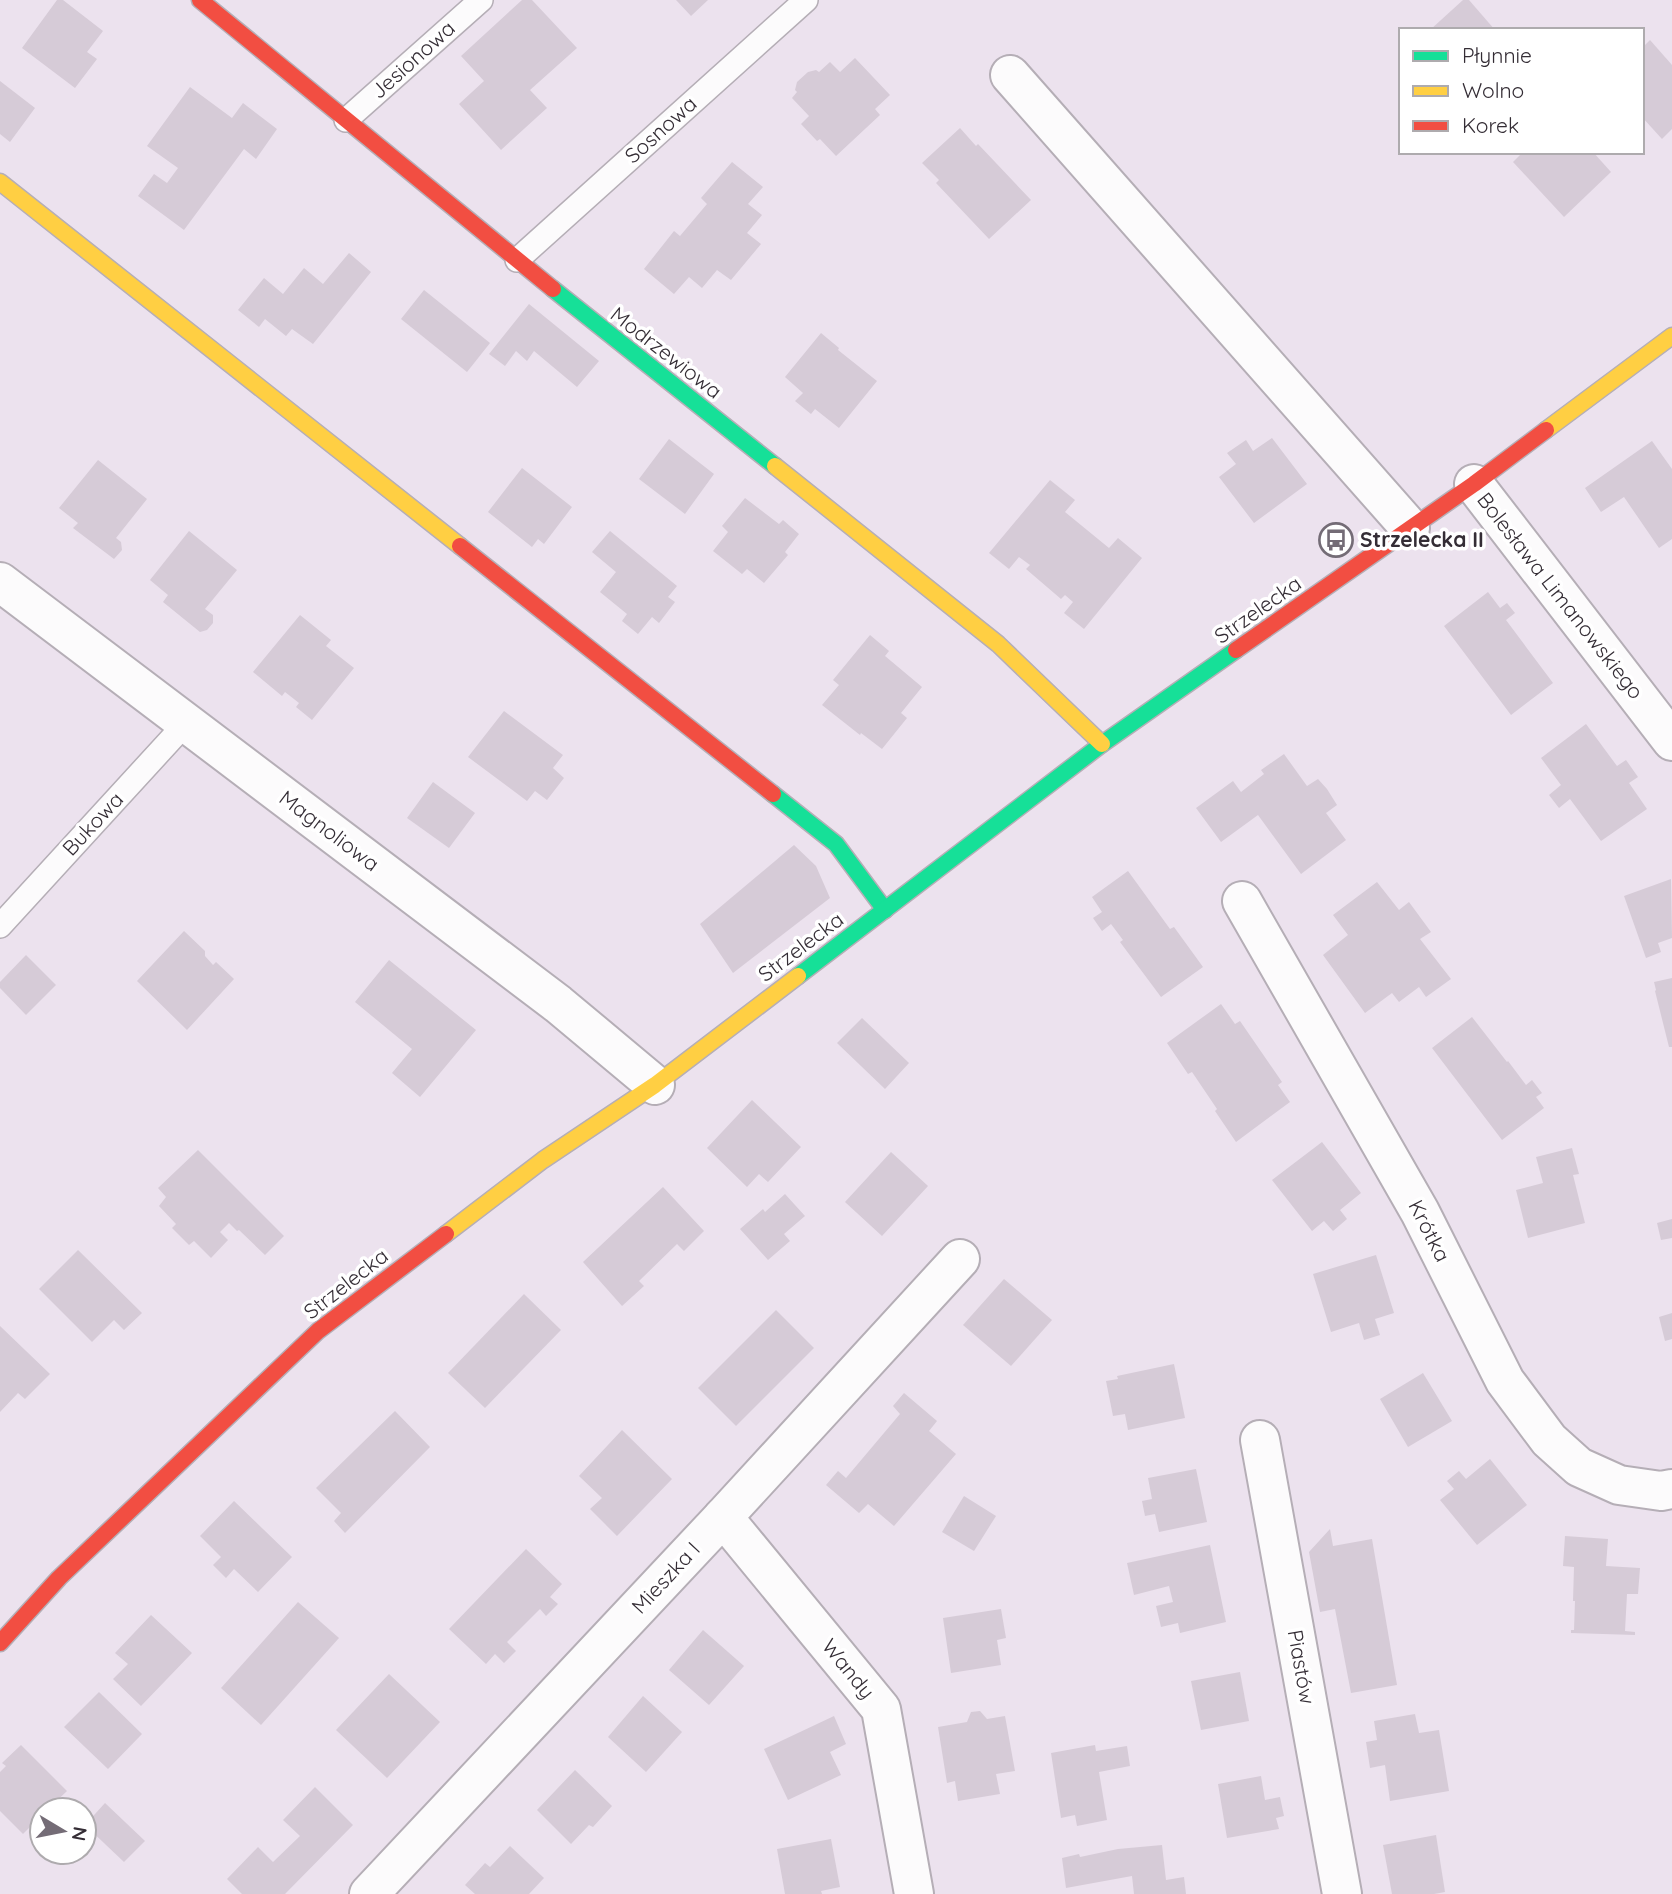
<svg xmlns="http://www.w3.org/2000/svg" width="1672" height="1894" font-family="Quicksand,sans-serif">
<rect width="100%" height="100%" fill="#ece2ee"/>
<g fill="#d6cbd7">
<polygon points="57,0 63,0 103,31 87,52 97,59 75,88 22,48"/>
<polygon points="522,0 532,0 577,48 530,90 547,108 501,150 459,104 484,81 461,56"/>
<polygon points="676,0 708,0 691,16"/>
<polygon points="1463,0 1469,0 1495,30 1430,30"/>
<polygon points="1650,40 1672,65 1672,129 1662,139 1642,117 1642,48"/>
<polygon points="855,58 890,95 875,109 880,115 836,156 820,139 817,141 801,124 809,116 792,98 797,92 795,90 797,82 808,72 816,70 819,72 830,62 840,72"/>
<polygon points="0,81 35,108 10,142 0,134"/>
<polygon points="190,87 232,118 243,103 277,129 256,159 244,149 184,230 138,196 154,174 167,183 178,168 147,146"/>
<polygon points="960,128 976,146 978,144 1031,200 989,239 936,183 939,180 922,163"/>
<polygon points="1523,152 1593,152 1611,172 1564,217 1513,162"/>
<polygon points="732,162 763,187 748,204 762,215 747,233 761,244 731,280 717,270 702,288 689,277 674,294 644,269 674,231 680,236 707,204 701,198"/>
<polygon points="349,253 371,272 313,344 292,329 286,336 265,319 259,327 238,310 264,278 283,294 304,268 323,284"/>
<polygon points="424,290 490,343 467,372 401,319"/>
<polygon points="529,304 599,361 577,387 534,351 527,361 516,351 505,366 489,354"/>
<polygon points="821,333 839,348 838,350 877,381 839,428 815,409 811,414 795,401 803,393 785,377"/>
<polygon points="1272,438 1307,484 1254,523 1219,477 1236,464 1227,453 1246,440 1253,451"/>
<polygon points="669,439 714,474 685,514 639,479"/>
<polygon points="1652,441 1672,469 1672,539 1659,548 1624,497 1601,512 1585,488"/>
<polygon points="98,460 147,499 116,538 121,542 122,550 114,559 73,528 78,523 59,508"/>
<polygon points="522,468 572,507 544,544 538,539 532,547 488,512"/>
<polygon points="1050,480 1075,500 1065,512 1109,548 1118,538 1142,558 1084,629 1064,613 1073,602 1065,595 1061,599 1026,569 1030,565 1019,557 1009,569 989,553"/>
<polygon points="745,498 779,524 783,520 799,534 785,552 788,555 764,583 747,569 742,574 713,551 728,532 722,526"/>
<polygon points="189,531 237,570 205,609 213,615 213,623 207,630 200,632 163,602 168,595 150,580"/>
<polygon points="610,531 677,586 668,597 675,602 659,623 652,617 638,634 622,621 627,614 600,592 616,572 592,552"/>
<polygon points="1488,592 1500,608 1507,603 1515,613 1506,620 1553,683 1511,715 1444,626"/>
<polygon points="300,615 331,640 326,646 354,668 312,720 296,707 299,703 285,692 282,696 253,672"/>
<polygon points="870,635 889,651 885,656 922,687 901,713 907,718 882,749 861,733 860,735 822,705 839,685 833,680"/>
<polygon points="504,711 563,755 553,768 564,778 547,800 535,791 527,801 468,757"/>
<polygon points="1586,724 1617,766 1626,760 1638,777 1629,783 1647,809 1601,841 1570,799 1559,808 1549,795 1561,785 1541,758"/>
<polygon points="1284,754 1307,786 1318,779 1327,789 1337,805 1326,813 1346,840 1301,874 1258,815 1221,842 1196,808 1233,781 1241,792 1264,774 1261,770"/>
<polygon points="433,782 475,813 449,848 407,818"/>
<polygon points="794,845 816,866 830,898 733,973 700,924"/>
<polygon points="1128,871 1170,929 1174,927 1203,967 1161,997 1120,942 1123,940 1111,924 1102,931 1093,918 1102,912 1092,897"/>
<polygon points="1671,879 1672,938 1658,943 1661,952 1646,958 1624,896"/>
<polygon points="1377,882 1399,910 1409,902 1431,932 1420,939 1451,979 1426,997 1419,987 1399,1002 1392,993 1365,1013 1323,955 1348,935 1333,915"/>
<polygon points="184,931 205,951 205,956 213,965 216,962 234,979 187,1030 137,981"/>
<polygon points="26,955 56,985 26,1015 0,988 0,982"/>
<polygon points="389,960 476,1030 420,1097 392,1073 412,1049 355,1002"/>
<polygon points="1672,978 1672,1047 1669,1047 1655,991 1656,990 1654,982"/>
<polygon points="1221,1004 1235,1024 1240,1021 1282,1082 1278,1085 1290,1102 1236,1142 1215,1111 1217,1109 1192,1072 1188,1074 1167,1043"/>
<polygon points="1472,1017 1507,1062 1508,1061 1526,1085 1532,1080 1542,1093 1536,1097 1544,1108 1502,1140 1432,1048"/>
<polygon points="862,1018 909,1063 885,1089 837,1043"/>
<polygon points="752,1100 801,1147 768,1182 759,1174 747,1187 707,1148"/>
<polygon points="1322,1142 1361,1193 1340,1210 1347,1219 1333,1231 1324,1221 1312,1231 1272,1180"/>
<polygon points="1572,1148 1579,1174 1573,1175 1585,1223 1528,1238 1516,1190 1543,1183 1536,1157"/>
<polygon points="198,1150 284,1236 265,1255 239,1230 237,1231 229,1223 220,1232 228,1240 211,1258 194,1241 189,1245 172,1228 176,1224 159,1206 166,1197 158,1188"/>
<polygon points="891,1152 928,1186 882,1236 845,1202"/>
<polygon points="663,1187 704,1231 684,1251 677,1244 639,1281 644,1286 622,1306 583,1262"/>
<polygon points="785,1194 805,1216 784,1234 790,1241 768,1260 740,1229 763,1209 765,1212"/>
<polygon points="1672,1219 1672,1238 1661,1240 1657,1223"/>
<polygon points="78,1250 142,1313 124,1330 114,1320 92,1342 39,1289"/>
<polygon points="1376,1255 1394,1313 1375,1319 1380,1335 1364,1340 1359,1323 1331,1332 1313,1274"/>
<polygon points="1004,1279 1052,1320 1011,1366 963,1325"/>
<polygon points="524,1294 561,1330 485,1408 448,1373"/>
<polygon points="776,1310 814,1348 736,1426 698,1388"/>
<polygon points="1672,1313 1672,1339 1665,1341 1659,1317"/>
<polygon points="0,1326 50,1374 25,1399 18,1393 0,1412"/>
<polygon points="1174,1364 1185,1418 1128,1430 1125,1414 1113,1416 1106,1381 1118,1379 1117,1376"/>
<polygon points="1423,1373 1452,1421 1408,1447 1380,1399"/>
<polygon points="904,1393 937,1421 929,1431 956,1454 894,1526 868,1504 859,1513 826,1485 838,1471 846,1478 900,1414 893,1406"/>
<polygon points="395,1411 430,1447 345,1533 334,1521 341,1513 316,1488"/>
<polygon points="622,1430 672,1479 617,1536 590,1509 602,1498 579,1476"/>
<polygon points="1490,1459 1527,1505 1477,1545 1440,1500 1454,1489 1447,1481 1459,1471 1466,1479"/>
<polygon points="1196,1469 1207,1522 1159,1532 1155,1514 1145,1516 1142,1501 1152,1499 1148,1478"/>
<polygon points="964,1496 996,1516 974,1551 942,1532"/>
<polygon points="234,1501 292,1557 258,1592 234,1569 226,1578 213,1565 221,1557 200,1536"/>
<polygon points="1330,1529 1333,1546 1372,1539 1397,1685 1351,1693 1335,1609 1320,1612 1309,1552"/>
<polygon points="1565,1536 1608,1539 1606,1566 1640,1568 1638,1594 1627,1594 1625,1631 1635,1632 1635,1635 1571,1633 1571,1630 1574,1630 1575,1601 1573,1601 1574,1567 1563,1566"/>
<polygon points="1210,1545 1226,1622 1180,1633 1178,1623 1161,1627 1156,1606 1173,1602 1169,1586 1134,1595 1127,1563"/>
<polygon points="526,1549 562,1584 550,1597 558,1604 546,1616 540,1609 507,1642 516,1651 504,1663 495,1654 486,1664 449,1629"/>
<polygon points="298,1602 339,1638 261,1725 221,1688"/>
<polygon points="1001,1609 1006,1638 997,1640 1001,1665 951,1673 943,1618"/>
<polygon points="151,1615 192,1653 141,1706 113,1679 128,1664 115,1653"/>
<polygon points="703,1630 744,1666 709,1705 669,1670"/>
<polygon points="1240,1672 1249,1721 1201,1730 1191,1681"/>
<polygon points="389,1674 440,1722 387,1778 336,1730"/>
<polygon points="99,1692 142,1734 108,1769 64,1727"/>
<polygon points="643,1696 682,1732 646,1772 608,1737"/>
<polygon points="980,1711 987,1719 1005,1716 1015,1771 996,1774 1000,1794 958,1801 955,1781 947,1783 938,1727 967,1722 971,1712"/>
<polygon points="1415,1714 1419,1733 1439,1730 1449,1791 1390,1801 1385,1765 1370,1768 1366,1742 1377,1740 1374,1721"/>
<polygon points="834,1716 846,1744 830,1752 841,1775 788,1800 764,1749"/>
<polygon points="21,1745 67,1791 47,1810 42,1810 42,1815 23,1834 0,1811 0,1772 6,1766 2,1763"/>
<polygon points="1095,1745 1096,1751 1127,1746 1130,1766 1099,1772 1107,1820 1077,1826 1075,1815 1061,1818 1051,1753"/>
<polygon points="575,1770 612,1806 593,1827 589,1825 571,1844 537,1810"/>
<polygon points="1261,1776 1265,1800 1280,1797 1284,1816 1276,1818 1279,1829 1227,1838 1218,1784"/>
<polygon points="315,1787 353,1825 285,1894 242,1894 227,1879 258,1847 273,1862 300,1836 283,1820"/>
<polygon points="105,1803 145,1841 124,1862 85,1825"/>
<polygon points="1436,1835 1445,1892 1434,1894 1392,1894 1383,1845"/>
<polygon points="831,1839 840,1887 821,1891 822,1894 785,1894 777,1849"/>
<polygon points="1162,1845 1166,1880 1184,1877 1186,1894 1134,1894 1132,1876 1066,1888 1062,1858 1079,1854 1080,1857 1118,1849"/>
<polygon points="510,1846 544,1878 529,1894 475,1894 465,1885 485,1863 490,1867"/>
</g>
<g fill="none" stroke-linecap="round" stroke-linejoin="round">
<g stroke="#b5aeb6" stroke-width="26">
<g id="lane">
<polyline points="346,120 481,0"/>
<polyline points="517,260 806,0"/>
<polyline points="0,926 186,723"/>
</g>
</g>
<g stroke="#b5aeb6" stroke-width="42">
<g id="street">
<polyline points="1010,75 1410,528"/>
<polyline points="1474,484 1672,741"/>
<polyline points="0,582 558,1004 655,1085"/>
<polyline points="1242,901 1420,1212 1505,1381 1549,1440 1579,1467 1619,1485 1661,1491 1672,1489"/>
<polyline points="1260,1440 1342,1894"/>
<polyline points="723,1517 881,1709 914,1894"/>
<polyline points="369,1894 723,1517 960,1259"/>
</g>
</g>
<g stroke="#b5aeb6" stroke-width="19">
<g id="fast">
<polyline points="553,289 775,466"/>
<polyline points="773,794 836,844 885,910"/>
<polyline points="798,976 1102,744 1236,650"/>
</g>
</g>
<g stroke="#b5aeb6" stroke-width="19">
<g id="slow">
<polyline points="0,182 460,546"/>
<polyline points="1546,430 1672,336"/>
<polyline points="775,466 998,644 1102,744"/>
<polyline points="446,1234 543,1160 655,1085 798,976"/>
</g>
</g>
<g stroke="#b5aeb6" stroke-width="19">
<g id="jam">
<polyline points="200,0 553,289"/>
<polyline points="460,546 773,794"/>
<polyline points="1236,650 1474,484 1546,430"/>
<polyline points="0,1643 59,1578 318,1331 446,1234"/>
</g>
</g>
<use href="#lane" stroke="#fcfbfc" stroke-width="23"/>
<use href="#street" stroke="#fcfbfc" stroke-width="38"/>
<use href="#fast" stroke="#16e098" stroke-width="16"/>
<use href="#slow" stroke="#ffcf43" stroke-width="16"/>
<use href="#jam" stroke="#f24e42" stroke-width="16"/>
</g>
<defs>
<g id="bus-ring" transform="scale(1.75)"><circle r="9.5" fill="#fff" stroke="#746c76" stroke-width="1.5"/><path d="M-5-6H5V4H4V6H2V4H-2V6H-4V4H-5ZM-3.5-4V0h7V-4ZM-3.5 1.2v1.5H-2V1.2ZM2 1.2v1.5H3.5V1.2Z" fill="#746c76"/></g>
</defs>
<g fill-rule="evenodd">
<use href="#bus-ring" x="1336" y="540"/>
</g>
<g text-anchor="middle" stroke-width="7" stroke-linejoin="round" paint-order="stroke">
<g font-size="21" fill="#342d35" stroke="#fff">
<text transform="translate(413 60) rotate(-42)" y="7">Jesionowa</text>
<text transform="translate(661 130) rotate(-42)" y="7">Sosnowa</text>
<text transform="translate(666 353) rotate(38)" y="7">Modrzewiowa</text>
<text transform="translate(1560 596) rotate(52)" y="7">Bolesława Limanowskiego</text>
<text transform="translate(1258 610) rotate(-35)" y="7">Strzelecka</text>
<text transform="translate(93 824) rotate(-47)" y="7">Bukowa</text>
<text transform="translate(329 831) rotate(37)" y="7">Magnoliowa</text>
<text transform="translate(801 947) rotate(-37)" y="7">Strzelecka</text>
<text transform="translate(1429 1231) rotate(63)" y="7">Krótka</text>
<text transform="translate(346 1284) rotate(-38)" y="7">Strzelecka</text>
<text transform="translate(666 1578) rotate(-47)" y="7">Mieszka I</text>
<text transform="translate(1301 1667) rotate(80)" y="7">Piastów</text>
<text transform="translate(848 1669) rotate(51)" y="7">Wandy</text>
</g>
<g font-size="21" font-weight="bold" fill="#342d35" stroke="#fff" text-anchor="start">
<text x="1360" y="547">Strzelecka II</text>
</g>
</g>
<rect x="1399" y="28" width="245" height="126" fill="#ffffff" stroke="#aeabae" stroke-width="2"/>
<rect x="1413" y="51" width="35" height="10" fill="#16e098" stroke="#aeabae" stroke-width="2"/>
<text x="1462" y="63" font-size="21" fill="#342d35">Płynnie</text>
<rect x="1413" y="86" width="35" height="10" fill="#ffcf43" stroke="#aeabae" stroke-width="2"/>
<text x="1462" y="98" font-size="21" fill="#342d35">Wolno</text>
<rect x="1413" y="121" width="35" height="10" fill="#f24e42" stroke="#aeabae" stroke-width="2"/>
<text x="1462" y="133" font-size="21" fill="#342d35">Korek</text>
<g transform="translate(63 1831) rotate(100)"><circle r="33" fill="#ffffff" stroke="#aeabae" stroke-width="2"/>
<path d="M0-5L12 26L0 18L-12 26Z" fill="#746c76"/>
<text y="-10" font-size="19" font-weight="bold" text-anchor="middle" fill="#342d35">N</text>
</g>
</svg>
